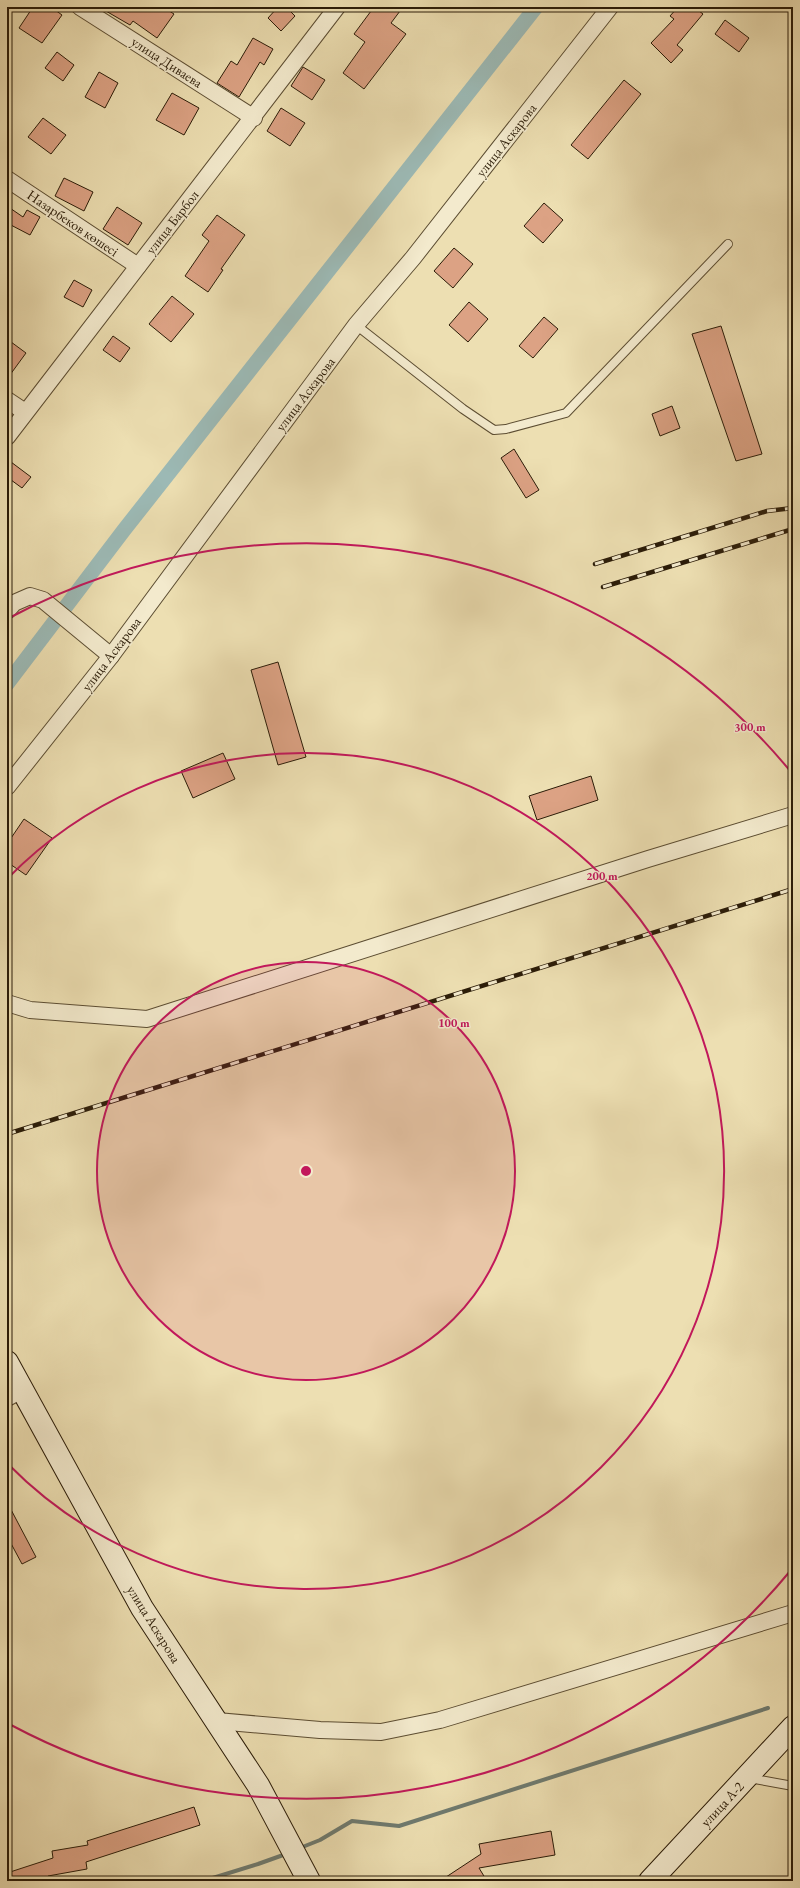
<svg xmlns="http://www.w3.org/2000/svg" width="800" height="1888" font-family="'EB Garamond',serif">
<rect width="100%" height="100%" fill="#eddfb2"/>
<filter id="stains"><feTurbulence type="fractalNoise" baseFrequency=".005" numOctaves="4"/><feColorMatrix values="0 0 0 0 .2 0 0 0 0 .09 0 0 0 0 .02 0 0 0 .5 -.17"/></filter>
<radialGradient id="worn" r=".72"><stop offset=".6" stop-color="#630" stop-opacity="0"/><stop offset="1" stop-color="#630" stop-opacity=".3"/></radialGradient>
<g fill="none" stroke-linecap="round" stroke-linejoin="round">
<g stroke="#6f7b70" stroke-width="4">
<polyline points="300,1848 320,1840 352,1821 399,1826 768,1708"/>
<polyline points="203,1881 258,1864 286,1854"/>
</g>
<polyline stroke="#9cbab6" stroke-width="15" points="7,684 124,530 536,7"/>
</g>
<g fill="#dca284" stroke="#2b1c08">
<polygon points="33,7 51,7 62,15 42,43 19,28"/>
<polygon points="99,7 163,7 174,14 157,38 133,21 130,25"/>
<polygon points="278,7 286,7 295,16 281,31 268,18"/>
<polygon points="374,7 403,7 391,23 406,34 364,89 343,73 365,42 354,34"/>
<polygon points="678,7 694,7 703,14 677,45 683,50 671,63 651,43 674,19 670,16"/>
<polygon points="725,20 749,38 739,52 715,34"/>
<polygon points="253,38 273,49 264,65 260,62 239,97 217,83 231,61 237,65"/>
<polygon points="57,52 74,65 63,81 45,68"/>
<polygon points="303,67 325,80 312,100 291,86"/>
<polygon points="99,72 118,83 105,108 85,97"/>
<polygon points="624,80 641,94 588,159 571,145"/>
<polygon points="172,93 199,108 184,135 156,120"/>
<polygon points="281,108 305,123 290,146 267,131"/>
<polygon points="43,118 66,135 51,154 28,137"/>
<polygon points="64,178 93,192 84,211 55,196"/>
<polygon points="544,203 563,220 543,243 524,226"/>
<polygon points="7,206 23,217 27,210 40,217 30,235 7,223"/>
<polygon points="117,207 142,223 128,245 103,229"/>
<polygon points="217,215 245,235 221,269 223,270 208,292 185,276 209,241 202,235"/>
<polygon points="454,248 473,264 453,288 434,271"/>
<polygon points="74,280 92,290 83,307 64,297"/>
<polygon points="172,296 194,314 171,342 149,324"/>
<polygon points="469,302 488,319 468,342 449,325"/>
<polygon points="544,317 558,329 533,358 519,346"/>
<polygon points="721,326 762,454 736,461 692,334"/>
<polygon points="113,336 130,348 120,362 103,350"/>
<polygon points="7,339 26,353 7,379"/>
<polygon points="672,406 680,428 660,436 652,414"/>
<polygon points="514,449 539,490 526,498 501,458"/>
<polygon points="7,459 31,477 22,488 7,477"/>
<polygon points="278,662 306,757 278,765 251,670"/>
<polygon points="223,753 235,779 193,798 181,771"/>
<polygon points="591,776 598,800 537,820 529,796"/>
<polygon points="24,819 52,838 26,875 7,862 7,844"/>
<polygon points="7,1502 36,1557 22,1564 7,1536"/>
<polygon points="194,1807 200,1825 86,1862 87,1869 48,1876 50,1881 7,1881 7,1873 53,1858 52,1851 88,1845 87,1841"/>
<polygon points="551,1831 555,1855 479,1868 487,1881 440,1881 481,1854 479,1844"/>
</g>
<g fill="none" stroke-linecap="round" stroke-linejoin="round">
<g stroke="#5c4d32" stroke-width="10">
<g id="service">
<polyline points="356,325 463,409 494,430 506,429 566,413 728,244"/>
<polyline points="749,1778 793,1786"/>
</g>
</g>
<g stroke="#5c4d32" stroke-width="18">
<g id="minor">
<polyline points="80,7 254,118"/>
<polyline points="7,179 138,266"/>
<polyline points="7,400 25,412"/>
<polyline points="7,437 337,7"/>
<polyline points="7,611 14,603 30,596 43,600 111,656"/>
<polyline points="7,787 111,656 356,325 413,258 610,7"/>
<polyline points="7,1003 30,1010 147,1019 648,859 793,815"/>
<polyline points="7,1398 22,1390"/>
<polyline points="217,1721 320,1730 381,1732 440,1720 793,1613"/>
</g>
</g>
<g stroke="#2b1c08" stroke-width="24">
<g id="secondary">
<polyline points="7,1362 142,1608 258,1785 309,1881"/>
<polyline points="650,1881 793,1727"/>
</g>
</g>
<use href="#service" stroke="#f3eacd" stroke-width="8"/>
<use href="#minor" stroke="#f3eacd" stroke-width="16"/>
<use href="#secondary" stroke="#f3eacd" stroke-width="22"/>
<g stroke="#2b1c08" stroke-width="4.5">
<g id="rail">
<polyline points="595,564 767,511 793,508"/>
<polyline points="603,587 793,529"/>
<polyline points="7,1134 793,889"/>
</g>
</g>
<use href="#rail" stroke="#f3eacd" stroke-width="3" stroke-dasharray="9" stroke-linecap="butt"/>
</g>
<circle cx="306" cy="1171" r="209" fill="#c2185b" fill-opacity=".12"/>
<g fill="none" stroke="#c2185b" stroke-width="2">
<circle cx="306" cy="1171" r="209"/>
<path d="M8 878A418 418 0 1 1 8 1464"/>
<path d="M791 1570A628 628 0 0 1 11 1725M11 617A628 628 0 0 1 791 772"/>
</g>
<g text-anchor="middle" stroke-width="3" stroke-linejoin="round" paint-order="stroke">
<g font-size="14" fill="#2b1c08" stroke="#f3eacd">
<text transform="translate(167 62) rotate(33)" y="5">улица Диваева</text>
<text transform="translate(506 140) rotate(-52)" y="5">улица Аскарова</text>
<text transform="translate(172 222) rotate(-52)" y="5">улица Барбол</text>
<text transform="translate(73 223) rotate(34)" y="5">Назарбеков көшесі</text>
<text transform="translate(305 394) rotate(-53)" y="5">улица Аскарова</text>
<text transform="translate(111 654) rotate(-53)" y="5">улица Аскарова</text>
<text transform="translate(154 1624) rotate(58)" y="5">улица Аскарова</text>
<text transform="translate(722 1804) rotate(-47)" y="5">улица А-2</text>
</g>
</g>
<circle cx="306" cy="1171" r="6" fill="#c2185b" stroke="#f3eacd" stroke-width="2"/>
<g font-size="12" text-anchor="middle" font-weight="bold" fill="#c2185b" stroke="#f3eacd" stroke-width="3" stroke-linejoin="round" paint-order="stroke">
<text x="750" y="731">300 m</text>
<text x="602" y="880">200 m</text>
<text x="454" y="1027">100 m</text>
</g>
<rect width="800" height="1888" fill="none" stroke="#eddfb2" stroke-width="24"/>
<rect x="8" y="8" width="784" height="1872" fill="none" stroke="#2b1c08" stroke-width="2"/>
<rect x="12" y="12" width="776" height="1864" fill="none" stroke="#2b1c08"/>
<rect width="100%" height="100%" filter="url(#stains)"/>
<rect width="100%" height="100%" fill="url(#worn)"/>
</svg>
